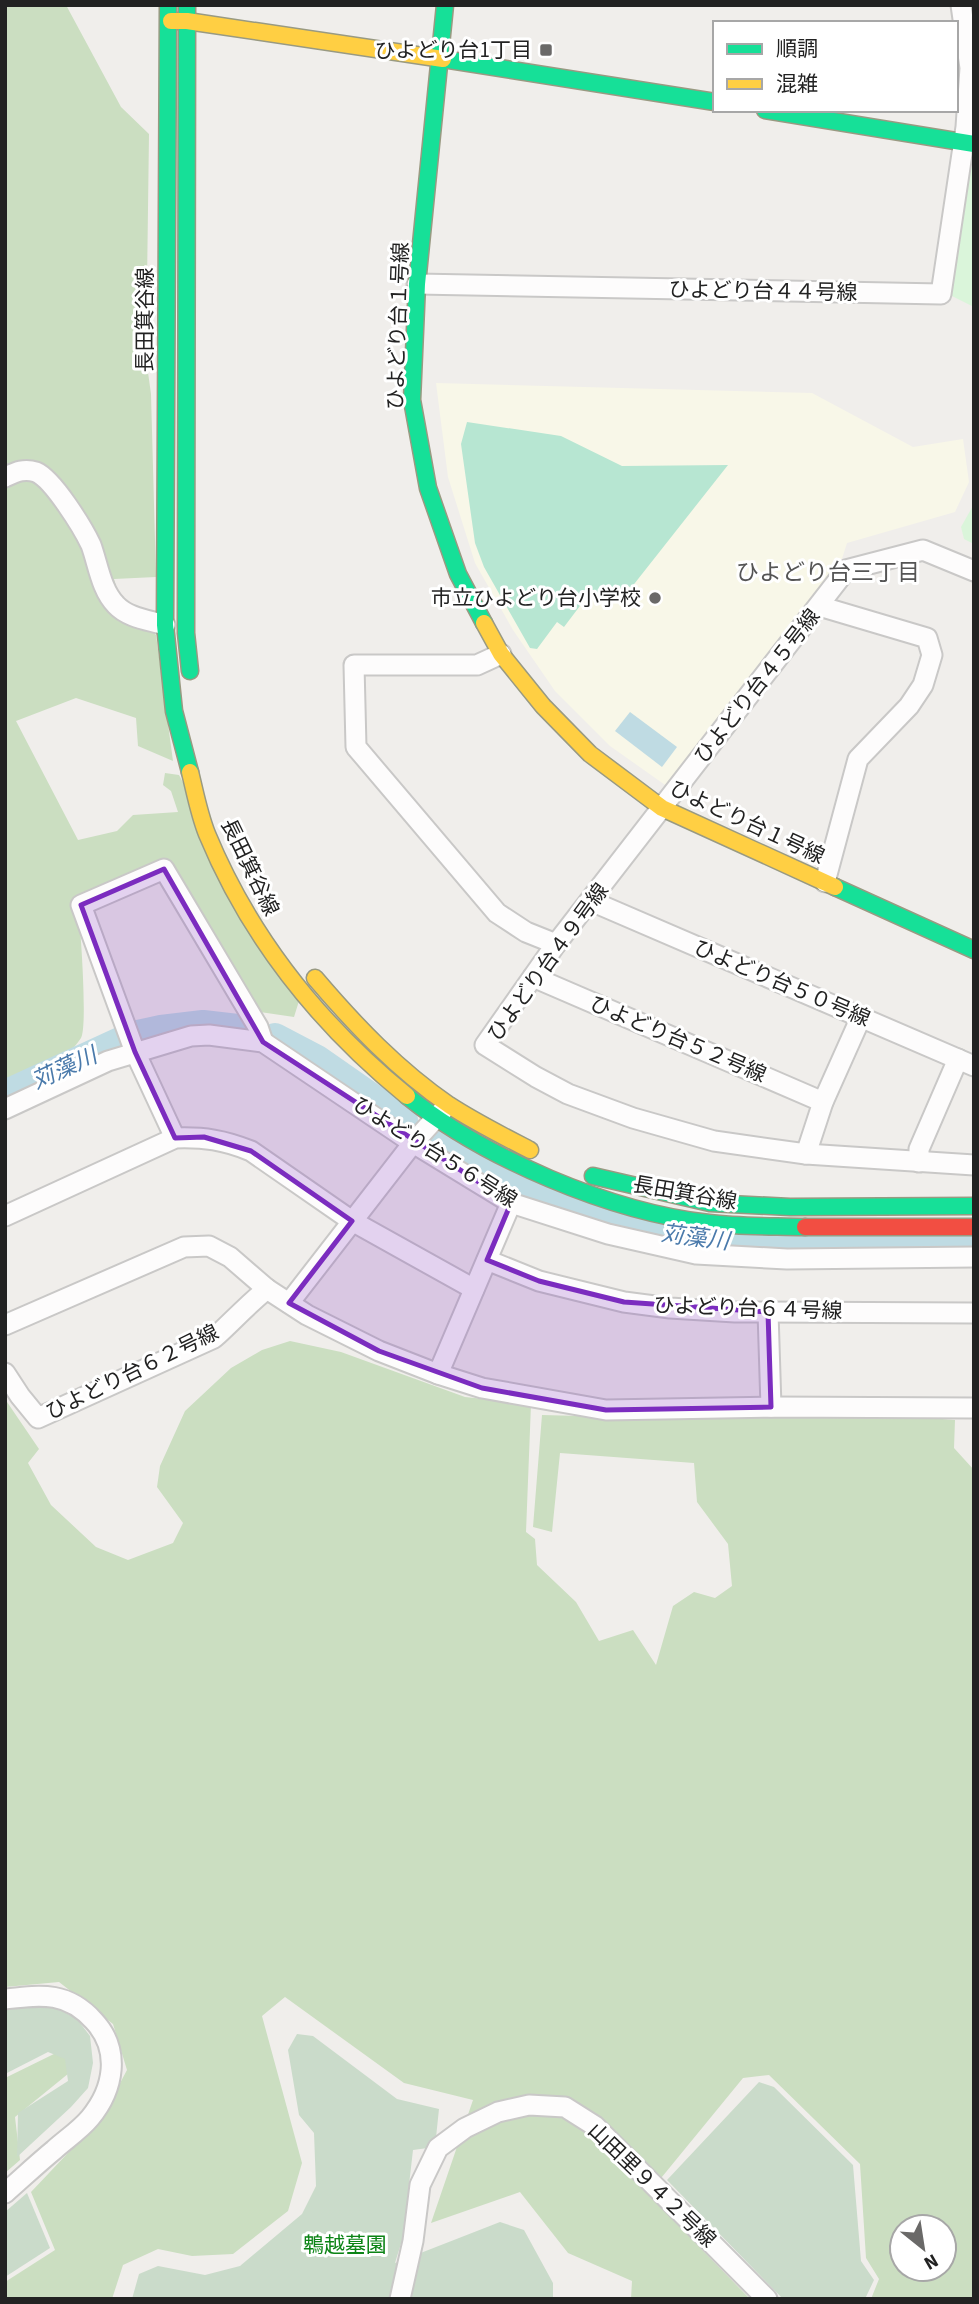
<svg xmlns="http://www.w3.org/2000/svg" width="979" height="2304" font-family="'Source Sans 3','Noto Sans JP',sans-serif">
<rect width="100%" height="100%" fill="#f0eeeb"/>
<polygon fill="#f8f7e8" points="436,383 812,393 913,447 963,439 969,482 955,512 847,543 840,565 668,787 610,746 555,691 513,630 475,563 448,477"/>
<g fill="#cbdec1" fill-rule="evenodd">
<path d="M 5,5 L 66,5 L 121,107 L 149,134 L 146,358 L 151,394 L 156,577 L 114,579 L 120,600 L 156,635 L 173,761 L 138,746 L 136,718 L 76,698 L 16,721 L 78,840 L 117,831 L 133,815 L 178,812 L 171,791 L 163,785 L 165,773 L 179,775 L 299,1001 L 294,1017 L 260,1012 L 163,863 L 77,897 C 80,916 88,1027 81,1038 C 65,1063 31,1077 5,1091 Z"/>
<path d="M 290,1341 L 341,1352 L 465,1397 L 531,1404 L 526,1532 L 535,1539 L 537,1565 L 576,1602 L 599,1641 L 633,1630 L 656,1665 L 673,1606 L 694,1592 L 715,1598 L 732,1586 L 728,1544 L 697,1502 L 694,1463 L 560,1453 L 552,1532 L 533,1527 L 542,1415 L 693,1419 L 842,1411 L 955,1420 L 954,1448 L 974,1470 L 974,2299 L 871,2299 L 879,2279 L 866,2258 L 860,2164 L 769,2075 L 743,2078 L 648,2194 L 750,2299 L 631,2299 L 632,2281 L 568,2253 L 520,2192 L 431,2223 L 473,2100 L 404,2083 L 285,1997 L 262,2016 L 302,2163 L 288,2211 L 233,2254 L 192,2256 L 158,2249 L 123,2265 L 112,2299 L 5,2299 L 5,2282 L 55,2250 L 31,2192 L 102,2117 L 127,2070 L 113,2024 L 59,1982 L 5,1987 L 5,1399 L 39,1449 L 28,1463 L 51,1505 L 96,1547 L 128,1560 L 173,1543 L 183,1523 L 157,1487 L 160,1466 L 185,1411 L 231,1368 L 262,1350 ZM 902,2227 L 944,2227 L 944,2269 L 902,2269 Z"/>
<polygon points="60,2051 74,2069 15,2117 20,2160 5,2173 5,2078"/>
</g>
<g fill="#cadbca">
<polygon points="21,2005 55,2007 77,2019 90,2036 93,2063 88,2088 71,2107 17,2157 18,2113 68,2081 65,2059 48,2052 5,2074 5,2009"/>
<polygon points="297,2034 313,2036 397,2099 439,2109 435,2147 413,2150 403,2237 395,2263 500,2222 524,2230 553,2283 553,2299 132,2299 139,2274 158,2266 205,2275 240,2266 302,2214 316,2186 314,2133 299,2115 288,2050"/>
<polygon points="759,2082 774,2087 853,2165 861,2261 874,2280 865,2299 783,2299 667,2180"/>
<polygon points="27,2193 50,2248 5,2277 5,2212"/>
</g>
<g fill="#daf5da">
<polygon points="974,166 974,307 950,295 969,169"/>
<polygon points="974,504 974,544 964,539 961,527"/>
</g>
<polygon fill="#b7e6d2" points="467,422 561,436 622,466 728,465 631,588 627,585 609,608 589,594 564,627 557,622 537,649 530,648 484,567 475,543 461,444"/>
<polygon fill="#bfdbe3" points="630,712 677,747 662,767 615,731"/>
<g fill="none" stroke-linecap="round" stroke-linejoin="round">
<g stroke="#bfdbe3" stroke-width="30">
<polyline points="138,1035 161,1030 203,1025 246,1030"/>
<polyline points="275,1038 317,1060 403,1120"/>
<polyline points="5,1095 122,1041"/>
<polyline points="436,1143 484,1172 553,1202 627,1228 772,1246 974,1245"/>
</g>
<g stroke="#c9c8c7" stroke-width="23">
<g id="street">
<polyline points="417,284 941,294 966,127 970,68 961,5"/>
<path d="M 5,477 C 16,472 24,468 36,472 C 53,479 83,528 91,545 C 98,564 101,590 116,605 C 128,618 149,620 165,625"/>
<polyline points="974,571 923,550 846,570 556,944 485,1045 536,1077 568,1094 633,1118 714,1141 806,1154 974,1165"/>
<polyline points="819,606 927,638 932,655 923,685 909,706 858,759 825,882"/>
<polyline points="501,654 477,665 354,665 356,747 497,913 526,932 556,944"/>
<polyline points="591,901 974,1066"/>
<polyline points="533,977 823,1102"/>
<polyline points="5,1109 108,1061 191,1036 209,1035 263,1042 413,1143 511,1203 608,1234 696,1254 787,1259 974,1257"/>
<polyline points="175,1138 135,1052 81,905 164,869 258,1027 263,1042"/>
<polyline points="806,1154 823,1102 861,1017"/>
<polyline points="919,1162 919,1149 958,1059"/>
<path d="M 5,1216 L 175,1138 C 204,1137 224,1140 251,1151 L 352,1221 L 474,1289"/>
<polyline points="487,1260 539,1281 624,1302 670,1308 735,1312 974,1313"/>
<polyline points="289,1303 413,1143 443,1110"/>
<polyline points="768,1312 771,1407"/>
<polyline points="5,1325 184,1247 209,1246 230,1257 267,1289 307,1315 379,1351 438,1374 482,1388 606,1410 771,1407 974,1408"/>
<path d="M 5,1373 L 20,1396 L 38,1418 L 214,1338 C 232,1322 248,1304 267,1289"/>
<polyline points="438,1374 511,1203"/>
<path d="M 5,1999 C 41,1995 67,1991 94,2021 C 121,2050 114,2089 90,2118 C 80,2130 65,2140 54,2150 C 37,2164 21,2179 5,2193"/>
<polyline points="400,2299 413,2241 420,2185 438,2148 465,2128 498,2112 529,2105 565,2107 595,2126 767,2299"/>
</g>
</g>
<g stroke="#999a82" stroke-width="19">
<g id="fast">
<polyline points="168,5 165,625 174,711 190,772"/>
<polyline points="187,5 186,633 190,671"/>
<polyline points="445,5 417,284 412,400 428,488 458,574 484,623"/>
<polyline points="443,59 715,102"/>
<polyline points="765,110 974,144"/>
<polyline points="835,887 974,950"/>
<path d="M 407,1096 C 484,1158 610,1212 709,1223 C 740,1227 773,1226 805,1227"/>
<polyline points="593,1176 710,1203 790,1207 974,1206"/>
</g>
</g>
<g stroke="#999a82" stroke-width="19">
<g id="slow">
<polyline points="171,21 187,21 443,59"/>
<polyline points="484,623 501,654 543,706 590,754 662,808 835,887"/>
<path d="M 190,772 C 195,792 199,814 207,834 C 250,938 320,1025 407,1096"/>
<path d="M 315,978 C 355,1025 398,1070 449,1105 C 475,1122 503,1136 530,1150"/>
</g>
</g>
<g stroke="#999a82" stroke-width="19">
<polyline id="jam" points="805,1227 974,1227"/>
</g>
<use href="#street" stroke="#fdfcfc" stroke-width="19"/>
<use href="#fast" stroke="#16e098" stroke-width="16"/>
<use href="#slow" stroke="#ffcf43" stroke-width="16"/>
<use href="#jam" stroke="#f24e42" stroke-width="16"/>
</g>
<path fill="#7b2cbf" fill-opacity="0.2" stroke="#7b2cbf" stroke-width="5" stroke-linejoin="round" d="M 164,869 L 263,1042 L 511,1203 L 487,1260 L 539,1281 L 624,1302 L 768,1312 L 771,1407 L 606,1410 L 482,1388 L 379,1351 L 289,1303 L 352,1221 L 251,1151 L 204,1137 L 175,1138 L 135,1052 L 81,905 Z"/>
<g fill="#6a6968" stroke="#fff" stroke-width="2.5">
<rect x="539" y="43" width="14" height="14" rx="3.5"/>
<circle cx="655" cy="598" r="7"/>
</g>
<g text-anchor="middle" stroke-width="6" stroke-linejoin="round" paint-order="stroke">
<g font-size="21" fill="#222" stroke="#fff" text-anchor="end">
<text x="532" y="57">ひよどり台1丁目</text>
<text x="641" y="605">市立ひよどり台小学校</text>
</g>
<g font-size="21" fill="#222" stroke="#fff">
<text transform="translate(763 291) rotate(1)" y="7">ひよどり台４４号線</text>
<text transform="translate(145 320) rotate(-90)" y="7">長田箕谷線</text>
<text transform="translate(398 326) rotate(-88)" y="7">ひよどり台１号線</text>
<text transform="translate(757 686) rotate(-52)" y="7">ひよどり台４５号線</text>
<text transform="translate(747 822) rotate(25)" y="7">ひよどり台１号線</text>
<text transform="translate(250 867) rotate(64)" y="7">長田箕谷線</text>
<text transform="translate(548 962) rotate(-54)" y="7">ひよどり台４９号線</text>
<text transform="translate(782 983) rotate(23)" y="7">ひよどり台５０号線</text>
<text transform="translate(678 1039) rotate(23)" y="7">ひよどり台５２号線</text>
<text transform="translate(435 1152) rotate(32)" y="7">ひよどり台５６号線</text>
<text transform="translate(685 1193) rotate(10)" y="7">長田箕谷線</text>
<text transform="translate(748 1308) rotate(2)" y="7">ひよどり台６４号線</text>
<text transform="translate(132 1372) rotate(-26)" y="7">ひよどり台６２号線</text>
<text transform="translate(652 2185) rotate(44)" y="7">山田里９４２号線</text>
</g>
<g font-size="21" fill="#0c8416" stroke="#fff">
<text x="345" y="2252">鵯越墓園</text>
</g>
<g font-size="23" fill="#555" stroke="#fff">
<text x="828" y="580">ひよどり台三丁目</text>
</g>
<g font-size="23" font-style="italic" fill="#4a7aab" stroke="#fff">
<text transform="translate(64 1068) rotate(-25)" y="8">苅藻川</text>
<text transform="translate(695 1237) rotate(7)" y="8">苅藻川</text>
</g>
</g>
<rect width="979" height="2304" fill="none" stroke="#222222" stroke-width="14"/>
<rect x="713" y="21" width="245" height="91" fill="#ffffff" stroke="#a7a7a7" stroke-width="2"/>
<rect x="727" y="44" width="35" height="10" fill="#16e098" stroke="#a7a7a7" stroke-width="2"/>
<text x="776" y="56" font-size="21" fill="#222222">順調</text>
<rect x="727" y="79" width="35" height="10" fill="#ffcf43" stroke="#a7a7a7" stroke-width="2"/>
<text x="776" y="91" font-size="21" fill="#222222">混雑</text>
<g transform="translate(923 2248) rotate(150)"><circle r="33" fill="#ffffff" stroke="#a7a7a7" stroke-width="2"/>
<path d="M0-5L12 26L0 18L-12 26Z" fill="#6a6968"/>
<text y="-10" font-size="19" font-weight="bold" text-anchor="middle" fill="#222222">N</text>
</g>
</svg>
